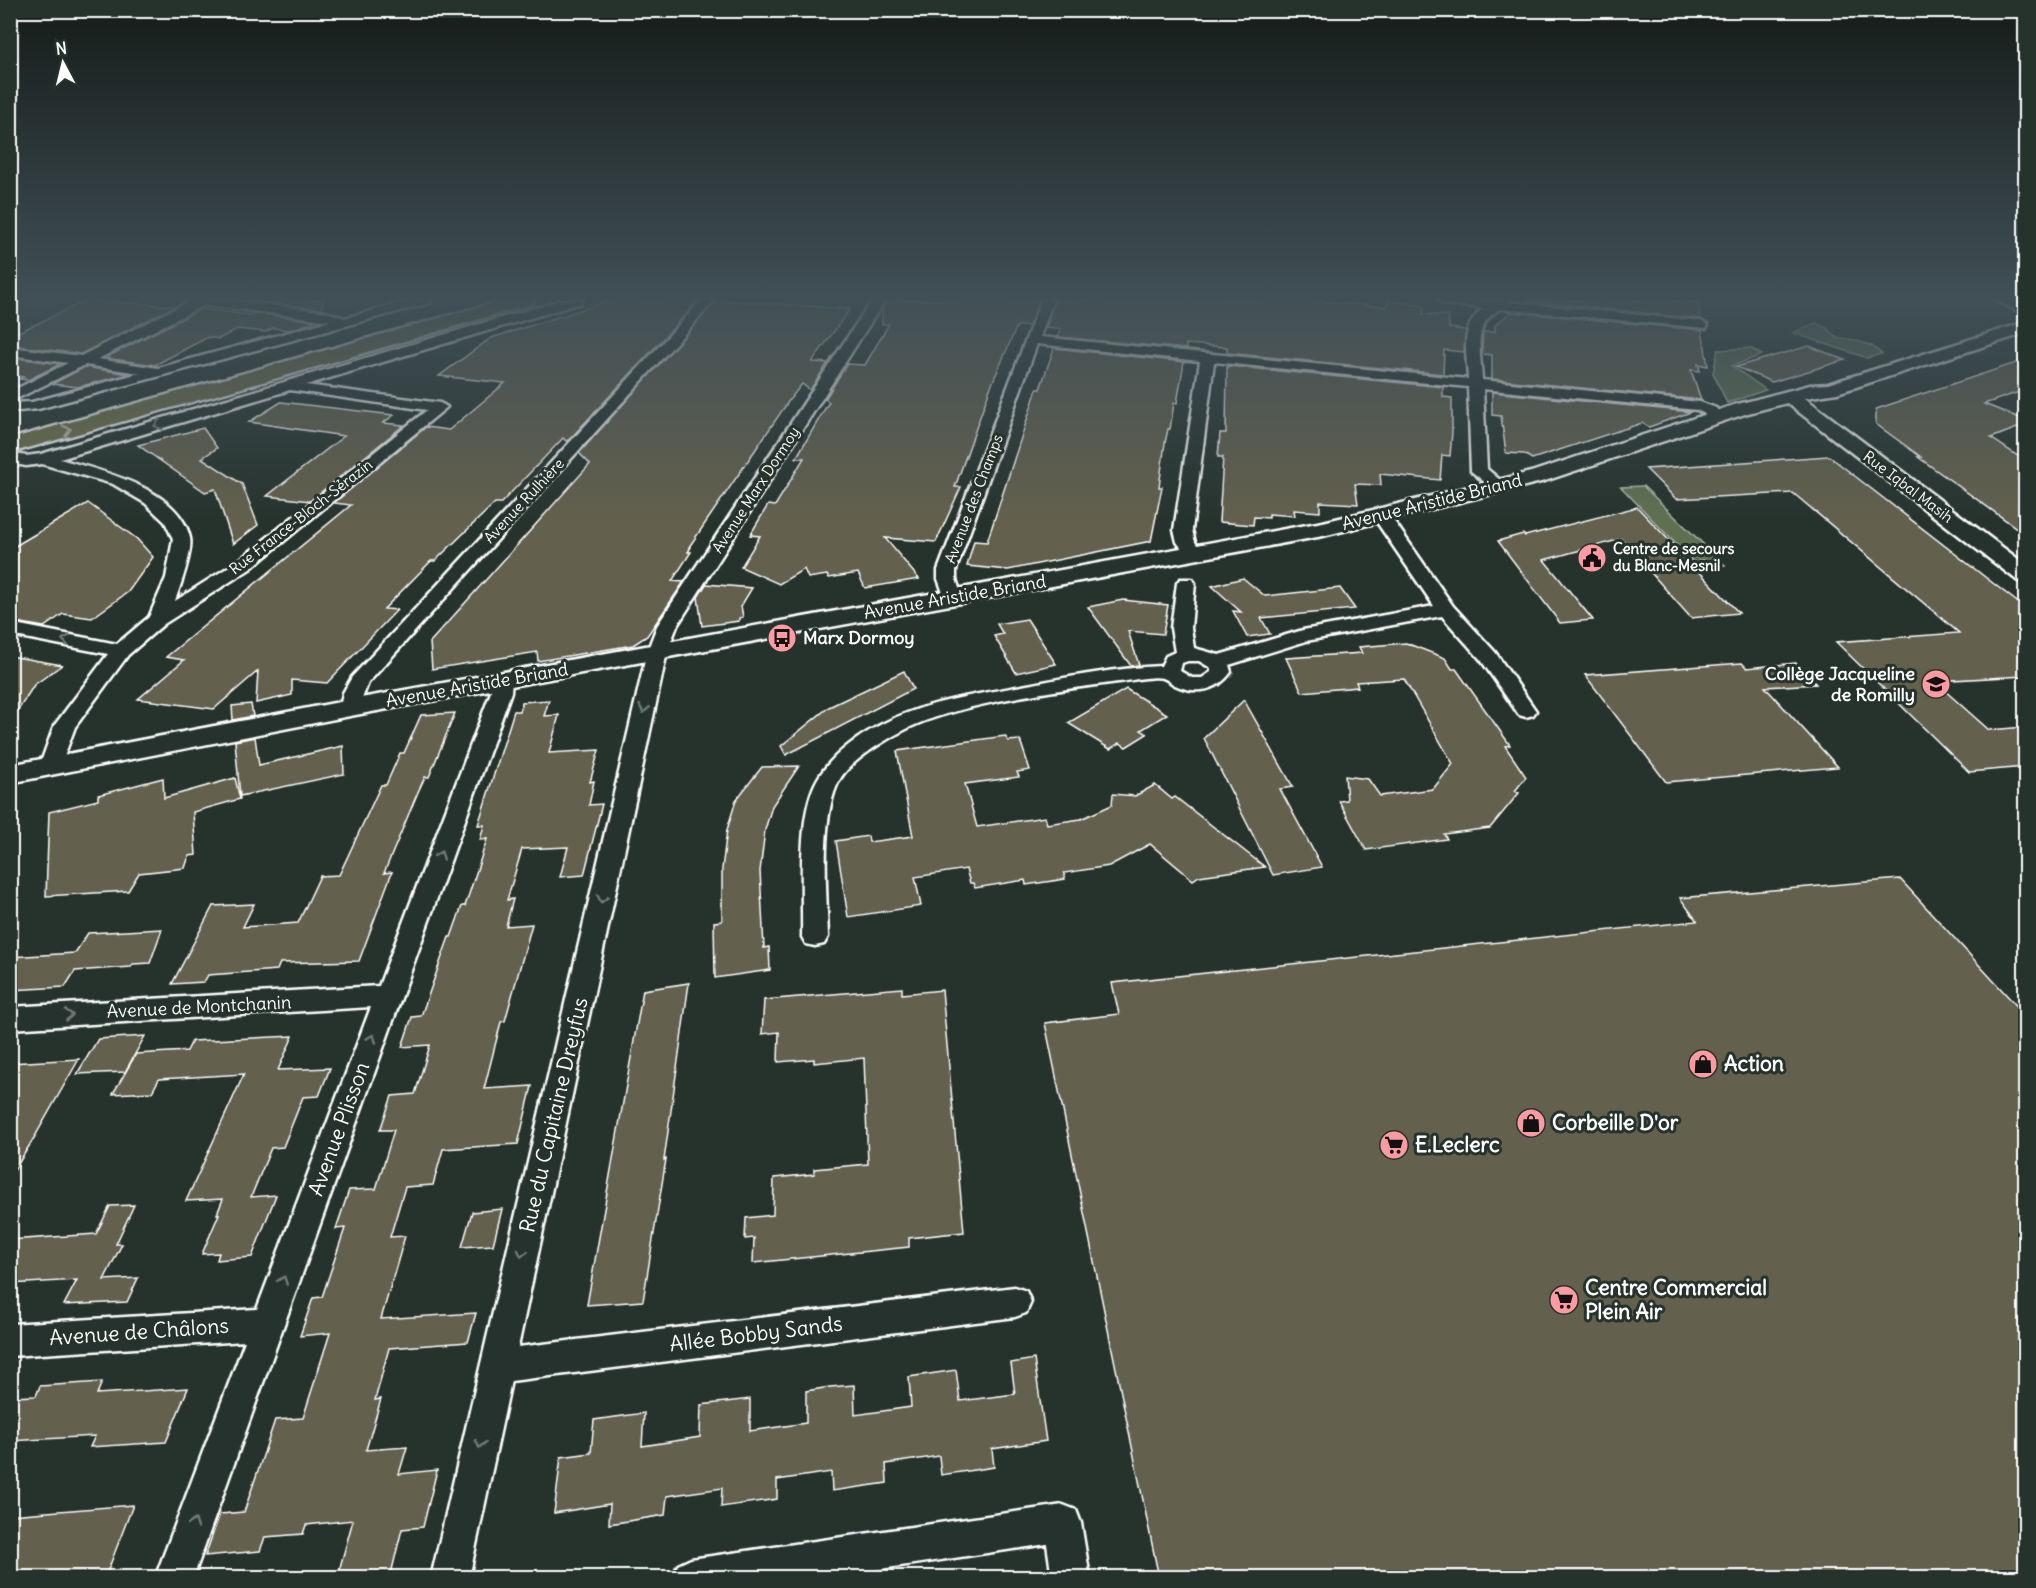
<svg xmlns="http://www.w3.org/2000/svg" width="2036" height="1588" font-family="Delius,sans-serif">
<rect width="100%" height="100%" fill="#26332d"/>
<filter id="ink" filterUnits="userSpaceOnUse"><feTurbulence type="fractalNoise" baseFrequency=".0167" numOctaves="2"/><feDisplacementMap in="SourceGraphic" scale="12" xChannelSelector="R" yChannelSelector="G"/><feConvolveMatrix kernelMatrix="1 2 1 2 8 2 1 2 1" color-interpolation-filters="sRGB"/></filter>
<g filter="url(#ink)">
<g fill="#5f6f51" stroke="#afb7a8" stroke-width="1.5">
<polygon points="1815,323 1827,328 1837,338 1855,340 1872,346 1882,354 1867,358 1793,333"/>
<polygon points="1750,348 1762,355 1732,366 1766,390 1727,403 1713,373 1718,350"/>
<polygon points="1643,486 1725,565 1710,566 1704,560 1699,560 1705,567 1698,567 1621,487"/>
</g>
<g fill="#64604d" stroke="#fff" stroke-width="1.5">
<polygon points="88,300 175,306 81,354 10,345 10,336"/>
<polygon points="278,300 324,300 321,309 273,303"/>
<polygon points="612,300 699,300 567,442 563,438 501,503 495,503 435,561 431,561 384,609 397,610 327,683 292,680 292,695 256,703 258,671 214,709 138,699 184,660 166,657 351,505 334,503 426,427 449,430 505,383 439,376 491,338"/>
<polygon points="717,300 850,309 812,362 828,363 810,390 802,384 790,399 689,547 691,547 688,552 691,552 672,581 684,582 647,636 633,645 538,661 537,652 432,669 430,642 590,464 579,453"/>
<polygon points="887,300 1039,300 1029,326 1017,326 991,386 955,487 961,487 936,542 885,538 919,579 865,588 858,573 829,578 827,575 808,578 804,569 779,584 741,567 760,536 750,535 768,505 775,506 804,458 796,458 829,402 825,399 847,364 865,365 889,324 882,324 882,308"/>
<polygon points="1055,300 1307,300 1387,307 1388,301 1409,303 1424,306 1423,314 1449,316 1449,328 1466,330 1464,352 1444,350 1443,374 1227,353 1227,347 1186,344 1186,349 1058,337 1061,329 1046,328"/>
<polygon points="1525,300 1666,300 1698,303 1700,319"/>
<polygon points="201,309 250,315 253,313 316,321 290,330 273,328 265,332 237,329 219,339 208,337 155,365 105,358"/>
<polygon points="1511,312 1702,330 1708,366 1698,364 1700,371 1691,370 1701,400 1492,379 1492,355 1482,354 1483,332 1495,332 1495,325"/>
<polygon points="1809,346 1845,360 1772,382 1736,367"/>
<polygon points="1054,348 1184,362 1177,403 1174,403 1170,429 1168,429 1165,443 1159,487 1162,487 1151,541 1008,570 967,566 974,541 987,542 1037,389 1040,389"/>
<polygon points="10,357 60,364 28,380 19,379 24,377 10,375"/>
<polygon points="2025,360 2025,390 1984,404 2025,420 2025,425 1991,438 2025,461 2025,534 1918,457 1921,457 1876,424 1876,409"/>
<polygon points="1227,366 1443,387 1443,397 1452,398 1452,432 1450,456 1442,455 1440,480 1380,474 1381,485 1355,484 1358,504 1320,502 1320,512 1294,510 1295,516 1269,514 1269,518 1254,517 1253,525 1219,522 1223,457 1218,457 1220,433 1226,433"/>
<polygon points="85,367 129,374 78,387 52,384"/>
<polygon points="1492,392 1691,412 1649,427 1642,423 1532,459 1524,454 1506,453 1501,416 1492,415"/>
<polygon points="281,402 394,415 383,423 404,425 310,501 267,496 344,436 249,422"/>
<polygon points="203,428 217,448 202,458 242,484 258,525 233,544 215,489 205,492 138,445"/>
<polygon points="1829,456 2025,608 2025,676 1934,681 1989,730 2025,727 2025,767 1969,772 1836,642 1959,633 1793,493 1676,499 1646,469"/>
<polygon points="88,503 137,539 153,557 128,592 92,618 63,614 44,627 10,621 10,549"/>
<polygon points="1637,507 1739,613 1691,618 1621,539 1544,560 1593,620 1560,623 1498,541 1523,534 1525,536"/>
<polygon points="1243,578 1265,596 1340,588 1355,609 1261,618 1270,634 1247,637 1233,611 1241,612 1212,586"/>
<polygon points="706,584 752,588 741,606 743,617 739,618 739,621 702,626 698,597"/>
<polygon points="1123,600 1168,605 1163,634 1128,631 1139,665 1131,666 1088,607"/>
<polygon points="1027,619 1056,664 1016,673 994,636 1003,634 997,624"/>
<polygon points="1406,643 1445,658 1452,669 1456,669 1510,745 1505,746 1526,777 1515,791 1519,793 1490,828 1444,834 1447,839 1366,850 1339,801 1347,800 1345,776 1368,779 1380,796 1433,789 1453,764 1404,679 1356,682 1358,687 1302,692 1286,658 1362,653 1359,647"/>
<polygon points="10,656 62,665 34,685 10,723"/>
<polygon points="1742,663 1747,668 1796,663 1816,684 1765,687 1838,767 1666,782 1585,675"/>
<polygon points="904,671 913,689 786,755 781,746 829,707"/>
<polygon points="1126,689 1167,714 1141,730 1147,734 1126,747 1120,743 1110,749 1068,723"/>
<polygon points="549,700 544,716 559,715 549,753 599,750 590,782 594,781 589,805 602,804 584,875 560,877 568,847 522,849 507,900 513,899 506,926 532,924 505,1021 501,1022 484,1089 532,1086 518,1144 443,1149 433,1185 405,1187 390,1237 405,1236 381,1319 476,1313 468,1342 389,1348 375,1400 381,1399 366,1450 407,1447 399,1474 437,1470 423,1527 402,1529 390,1578 337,1578 353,1520 306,1525 303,1534 265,1537 260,1551 205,1556 220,1514 244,1512 275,1420 303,1418 330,1333 300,1336 313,1298 322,1297 345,1228 336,1229 349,1190 376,1189 394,1130 380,1130 392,1096 415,1094 430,1045 402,1047 412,1017 421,1016 449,937 451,937 462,906 465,906 477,870 487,839 480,840 484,825 478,825 514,711 519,711 522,702"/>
<polygon points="1244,700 1293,787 1280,789 1322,867 1273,875 1204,738"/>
<polygon points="251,704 253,716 233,720 232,706"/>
<polygon points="455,713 429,777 425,777 418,792 384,873 392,872 359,961 280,963 277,970 208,975 204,982 172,984 213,906 254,904 243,927 298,923 320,876 339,875 381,785 386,785 400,753 404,753 421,715"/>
<polygon points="1005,736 1008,741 1020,740 1030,770 1017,772 1019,777 965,784 977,827 1045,817 1047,824 1081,819 1112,805 1113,794 1135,796 1155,785 1172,799 1175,797 1265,867 1199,876 1193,880 1150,844 1109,866 1064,873 1065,879 1026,885 1025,880 975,888 973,883 970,883 966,869 915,877 921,906 848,917 836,841 868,836 869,842 913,836 897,751"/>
<polygon points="255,737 259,765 343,746 344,774 240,796 235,741"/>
<polygon points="799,766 772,806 765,830 760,871 764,948 769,947 770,970 715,978 714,922 722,921 722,869 727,830 736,800 762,767"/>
<polygon points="163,778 164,798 235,778 240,799 193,812 196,855 189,856 185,868 139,873 128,891 46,896 49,812 98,800 98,795"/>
<polygon points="1900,879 2025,1015 2025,1578 1159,1578 1045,1023 1119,1014 1112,983 1697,921 1680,898"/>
<polygon points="162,929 150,963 133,964 131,967 75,971 65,987 10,990 10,957 75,953 88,933"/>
<polygon points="689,983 664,1160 666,1159 643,1301 587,1305 643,990"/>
<polygon points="902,988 902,994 942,990 964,1232 909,1238 909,1247 753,1263 754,1238 745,1239 746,1218 773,1215 774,1178 814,1174 814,1169 868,1164 864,1058 814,1063 814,1059 778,1062 779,1032 762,1034 764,1000"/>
<polygon points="145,1036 125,1072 77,1074 98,1039"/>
<polygon points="293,1036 278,1070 330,1068 319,1096 303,1097 283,1147 271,1148 251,1197 276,1195 252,1257 217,1260 219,1253 202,1254 219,1214 217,1214 223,1199 186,1201 244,1074 159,1079 152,1092 113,1094 136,1054 187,1051 192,1041"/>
<polygon points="79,1059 34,1138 10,1177 10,1063"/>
<polygon points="134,1205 116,1244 122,1244 104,1280 138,1278 127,1302 64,1305 77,1280 10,1284 10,1240 96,1234 110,1206"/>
<polygon points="502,1209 493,1245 462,1247 472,1212"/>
<polygon points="1034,1359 1046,1441 992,1449 994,1467 941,1475 939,1456 886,1464 887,1483 832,1491 831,1472 777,1480 777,1499 721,1507 722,1488 667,1496 665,1515 609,1524 610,1504 554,1513 561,1457 591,1453 594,1420 644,1413 642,1446 700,1437 701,1405 750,1399 750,1431 806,1423 806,1391 830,1387 854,1385 855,1415 911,1407 909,1377 956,1370 960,1401 1015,1394 1011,1363"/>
<polygon points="102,1382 97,1394 188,1388 166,1442 90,1447 95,1436 10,1441 10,1397 36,1396 40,1386"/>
<polygon points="133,1505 105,1578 10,1578 10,1515"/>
</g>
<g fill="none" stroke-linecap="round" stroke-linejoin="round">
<g stroke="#fff" stroke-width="5">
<g id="minor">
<path d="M 192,300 L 230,300 L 327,312 L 345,318 L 410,300 L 431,300 L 430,303 L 38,409 L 10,412 L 10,403 L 32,402 L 140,373 L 85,365 L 10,402 L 10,392 L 68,363 L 10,355 L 10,347 L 81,356 ZM 204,305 L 325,320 L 330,321 L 158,368 L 98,359 Z"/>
<path d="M 562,300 L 582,300 L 581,303 L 306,385 L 440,403 L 447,407 L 250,569 L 164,624 L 128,655 L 75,727 L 59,770 L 51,772 L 43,770 L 40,765 L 54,726 L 108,654 L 10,635 L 10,623 L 117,644 L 149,617 L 166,578 L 173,539 L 165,522 L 145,503 L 113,484 L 42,464 L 26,466 L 10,463 L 10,453 L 26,456 L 41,454 ZM 290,390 L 427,410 L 238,561 L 175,601 C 180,587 193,552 190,538 C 179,488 101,471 60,459 Z"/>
<polygon points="702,300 715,300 368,683 357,712 350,714 343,712 340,708 343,693 352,677"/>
<polygon points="872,300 885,300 677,626 667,652 518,1347 1015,1287 1026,1291 1031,1302 1026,1313 1015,1317 511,1381 469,1578 431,1578 647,652 657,626"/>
<path d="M 1041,300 L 1053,300 L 1040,337 L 1468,379 C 1467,352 1459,326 1484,308 L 1444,304 L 1438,300 L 1507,300 L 1509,302 L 1701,321 L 1708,325 L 1706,328 L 1500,309 C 1471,325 1481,351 1482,380 L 1700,402 L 1716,408 L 1723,418 L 1715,423 L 1710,421 L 1705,414 L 1697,410 L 1483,389 L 1487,469 L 1507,486 L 1499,491 L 1493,489 L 1471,471 L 1468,387 L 1214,362 L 1192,530 L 1195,542 L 1203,553 L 1200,557 L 1188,557 L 1177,542 L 1174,530 L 1200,361 L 1037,344 L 956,570 L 956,579 L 962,597 L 960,601 L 946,601 L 938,579 L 938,570 Z"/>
<polygon points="1995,300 2012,300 2026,306 2026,315"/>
<path d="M 1381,510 L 1387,511 L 1453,606 L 1495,652 L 1536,711 L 1533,715 L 1526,717 L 1519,715 L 1481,660 L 1442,616 L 1306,641 L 1229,665 L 1231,672 C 1218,691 1196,695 1175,685 C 1171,683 1167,679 1163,678 C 1151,675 1131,681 1118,682 C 1058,690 978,701 922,722 C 899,731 852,758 840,779 C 819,816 827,895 828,937 L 824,944 L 815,946 L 806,944 L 802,937 C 803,894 797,822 815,784 C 831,751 874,725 907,713 C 944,699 984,693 1022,686 C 1068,677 1115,668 1161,666 L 1166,656 L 1175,652 L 1171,628 L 1177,583 L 1180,579 L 1192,579 L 1195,583 L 1191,628 L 1194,648 L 1219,655 L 1303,630 L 1434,606 L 1372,515 L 1375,511 ZM 1188,661 L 1199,661 L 1211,668 L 1211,672 L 1202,678 L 1192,678 L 1180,671 L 1182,663 Z"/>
<polygon points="502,674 509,676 512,680 511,692 193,1578 155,1578 245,1341 10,1356 10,1324 257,1309 371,1007 10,1029 10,1007 379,986 491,692 492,680 495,676"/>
<polygon points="1063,1505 1076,1510 1081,1523 1090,1578 1052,1578 1047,1544 821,1578 672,1578 678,1565 691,1559"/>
</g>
</g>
<g stroke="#fff" stroke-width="5">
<polygon id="tertiary" points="2026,322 2026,333 1837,393 1805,398 2026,565 2026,583 2018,581 1787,403 1748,413 1545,481 1323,536 350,716 10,783 10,765 350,700 1323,522 1531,472 1734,405 1810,385 1828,384"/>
</g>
<g stroke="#fff" stroke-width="5">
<polygon id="motorway" points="504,300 534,300 532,304 295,373 10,453 10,439"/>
</g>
<use href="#minor" fill="#26332d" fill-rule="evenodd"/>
<use href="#tertiary" fill="#26332d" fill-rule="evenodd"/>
<use href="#motorway" fill="#71704a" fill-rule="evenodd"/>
</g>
<defs><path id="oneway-chevron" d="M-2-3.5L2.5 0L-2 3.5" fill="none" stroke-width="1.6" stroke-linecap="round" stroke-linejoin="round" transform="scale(1.5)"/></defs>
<g stroke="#727a76">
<use href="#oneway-chevron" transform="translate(158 425) rotate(164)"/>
<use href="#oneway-chevron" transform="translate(66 640) rotate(-169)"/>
<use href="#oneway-chevron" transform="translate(644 709) rotate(103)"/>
<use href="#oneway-chevron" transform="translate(440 855) rotate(-70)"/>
<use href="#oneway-chevron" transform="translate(602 899) rotate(103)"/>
<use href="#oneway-chevron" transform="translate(69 1015) rotate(-3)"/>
<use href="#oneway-chevron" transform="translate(372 1038) rotate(-70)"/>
<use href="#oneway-chevron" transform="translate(522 1253) rotate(103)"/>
<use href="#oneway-chevron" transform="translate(283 1280) rotate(-69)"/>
<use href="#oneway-chevron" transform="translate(480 1444) rotate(103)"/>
<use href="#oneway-chevron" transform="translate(194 1523) rotate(-70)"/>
</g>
<use stroke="#bfbfae" href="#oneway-chevron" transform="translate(67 430) rotate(-15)"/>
</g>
<linearGradient id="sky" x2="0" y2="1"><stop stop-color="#151c19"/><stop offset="0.57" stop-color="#415057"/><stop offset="1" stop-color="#415057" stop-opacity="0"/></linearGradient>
<rect width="2036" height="522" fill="url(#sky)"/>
<defs>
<g id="civic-disc" transform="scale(1.5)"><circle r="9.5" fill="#ff9aa2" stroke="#26332d"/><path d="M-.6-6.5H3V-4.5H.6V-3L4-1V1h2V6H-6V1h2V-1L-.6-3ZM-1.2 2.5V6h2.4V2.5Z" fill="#111"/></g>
<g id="bus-disc" transform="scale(1.5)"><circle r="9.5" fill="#ff9aa2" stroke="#26332d"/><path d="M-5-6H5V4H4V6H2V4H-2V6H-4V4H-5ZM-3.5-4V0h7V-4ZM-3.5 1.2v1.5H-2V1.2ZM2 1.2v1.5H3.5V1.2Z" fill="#111"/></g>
<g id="school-disc" transform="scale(1.5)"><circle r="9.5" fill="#ff9aa2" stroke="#26332d"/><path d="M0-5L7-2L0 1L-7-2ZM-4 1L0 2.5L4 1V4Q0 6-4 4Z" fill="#111"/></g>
<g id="shop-disc" transform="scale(1.5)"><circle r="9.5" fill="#ff9aa2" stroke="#26332d"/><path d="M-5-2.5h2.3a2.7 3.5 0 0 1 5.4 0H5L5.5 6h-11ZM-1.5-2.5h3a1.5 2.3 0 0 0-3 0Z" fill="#111"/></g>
<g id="supermarket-disc" transform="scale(1.5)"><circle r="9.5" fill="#ff9aa2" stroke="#26332d"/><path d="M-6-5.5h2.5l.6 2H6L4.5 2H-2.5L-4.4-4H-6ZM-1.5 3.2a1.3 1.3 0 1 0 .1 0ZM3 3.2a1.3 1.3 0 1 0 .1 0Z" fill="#111"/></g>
</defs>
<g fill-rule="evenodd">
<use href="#civic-disc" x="1592" y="558"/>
<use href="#bus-disc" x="782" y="638"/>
<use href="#school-disc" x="1936" y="684"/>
<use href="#shop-disc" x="1703" y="1064"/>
<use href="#shop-disc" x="1531" y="1123"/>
<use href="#supermarket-disc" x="1394" y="1145"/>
<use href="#supermarket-disc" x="1564" y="1300"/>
</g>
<g text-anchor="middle" stroke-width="6" stroke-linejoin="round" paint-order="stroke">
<g font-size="15" fill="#fff" stroke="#26332d">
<text transform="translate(1908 487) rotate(37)" y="5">Rue Iqbal Masih</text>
<text transform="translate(756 490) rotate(-57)" y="5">Avenue Marx Dormoy</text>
<text transform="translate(974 499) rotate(-69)" y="5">Avenue des Champs</text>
<text transform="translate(524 501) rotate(-47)" y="5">Avenue Rulhière</text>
<text transform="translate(301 517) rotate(-38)" y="5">Rue France-Bloch-Sérazin</text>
</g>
<g font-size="15" font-weight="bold" fill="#fff" stroke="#26332d" text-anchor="start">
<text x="1613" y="554">Centre de secours<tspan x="1613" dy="17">du Blanc-Mesnil</tspan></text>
</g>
<g font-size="18" fill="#fff" stroke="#26332d">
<text transform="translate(1432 502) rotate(-14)" y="6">Avenue Aristide Briand</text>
<text transform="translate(955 597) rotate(-10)" y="6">Avenue Aristide Briand</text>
<text transform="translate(477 685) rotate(-10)" y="6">Avenue Aristide Briand</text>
<text transform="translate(199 1007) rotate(-3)" y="6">Avenue de Montchanin</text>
</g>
<g font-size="18" font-weight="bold" fill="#fff" stroke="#26332d" text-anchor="start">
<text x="803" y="644">Marx Dormoy</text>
<text x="1915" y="680" text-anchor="end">Collège Jacqueline<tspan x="1915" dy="21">de Romilly</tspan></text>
</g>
<g font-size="21" font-weight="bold" fill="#fff" stroke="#26332d" text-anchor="start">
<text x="1724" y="1071">Action</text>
<text x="1552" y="1130">Corbeille D'or</text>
<text x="1415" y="1152">E.Leclerc</text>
<text x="1585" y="1295">Centre Commercial<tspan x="1585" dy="24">Plein Air</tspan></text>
</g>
<g font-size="21" fill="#fff" stroke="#26332d">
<text transform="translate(554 1115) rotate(-77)" y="7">Rue du Capitaine Dreyfus</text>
<text transform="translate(339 1129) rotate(-70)" y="7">Avenue Plisson</text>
<text transform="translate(139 1332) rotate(-4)" y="7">Avenue de Châlons</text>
<text transform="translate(756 1334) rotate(-7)" y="7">Allée Bobby Sands</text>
</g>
</g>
<rect width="2036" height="1588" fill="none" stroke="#26332d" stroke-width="36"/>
<rect x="18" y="18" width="2000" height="1552" fill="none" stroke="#fff" stroke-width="2" filter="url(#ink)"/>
<g transform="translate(63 63) rotate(353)" stroke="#26332d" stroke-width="4.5" paint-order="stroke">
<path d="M0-4.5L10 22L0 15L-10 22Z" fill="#ffffff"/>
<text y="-9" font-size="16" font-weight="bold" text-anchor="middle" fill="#ffffff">N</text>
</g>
</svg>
